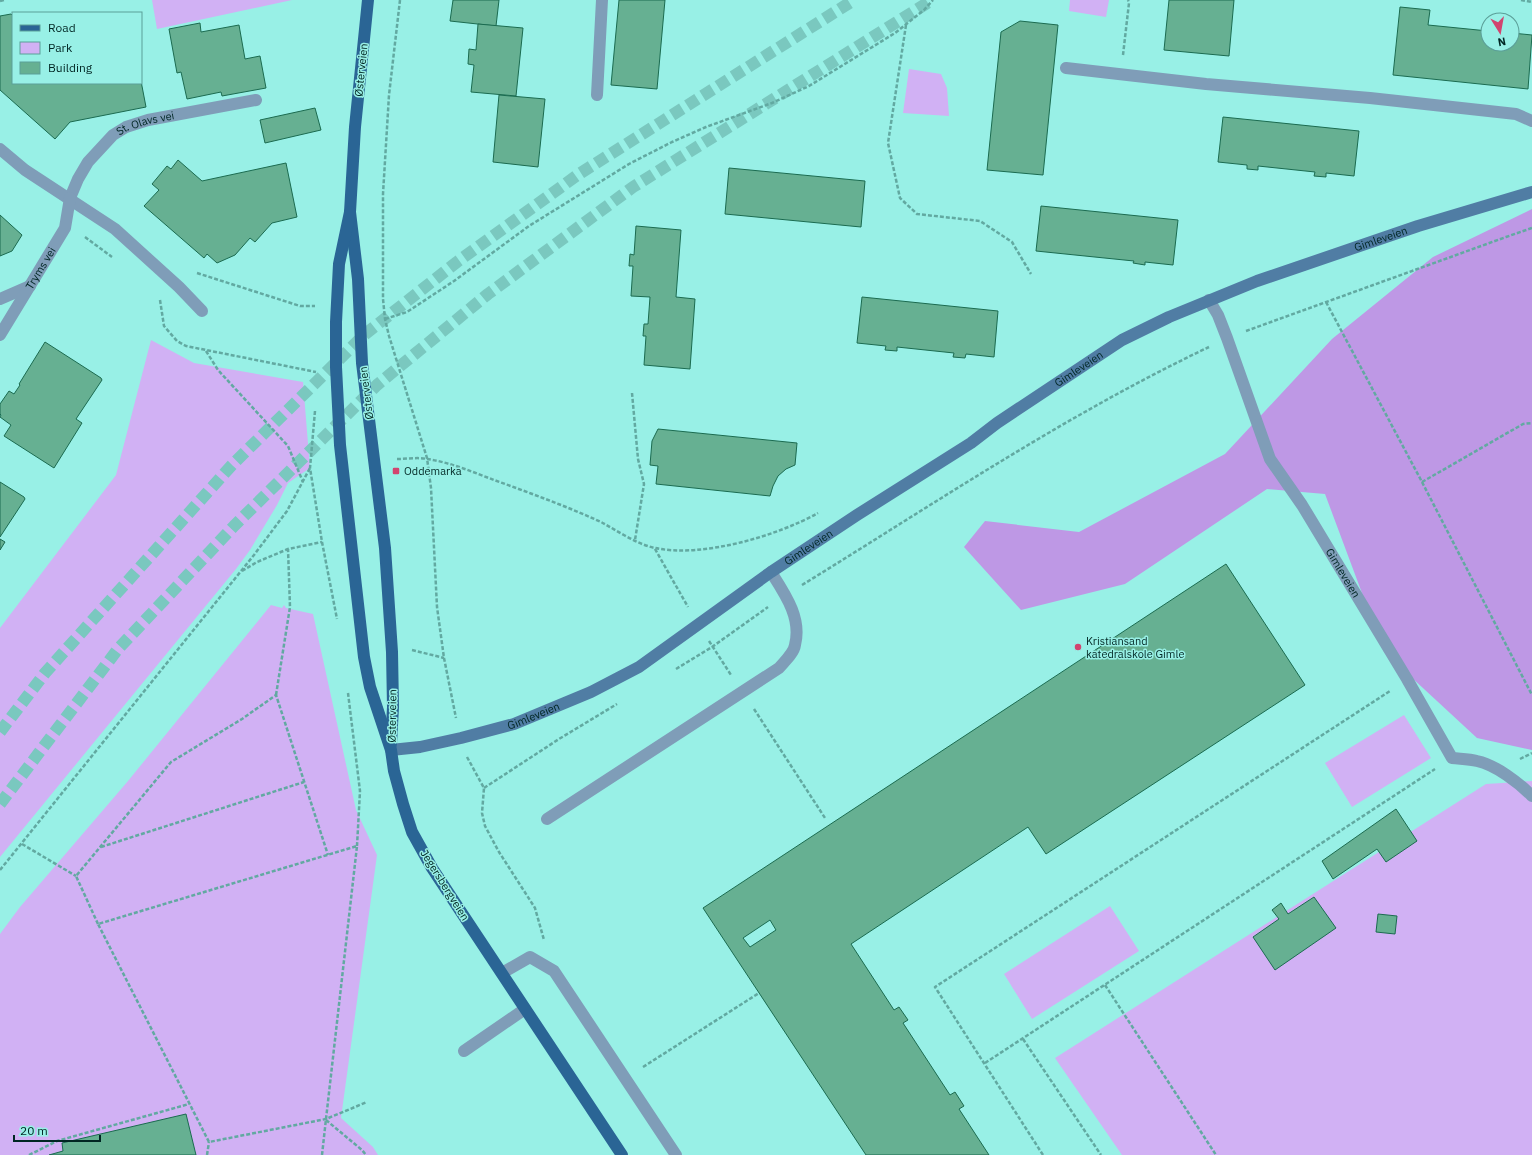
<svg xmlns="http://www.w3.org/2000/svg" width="1532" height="1155" font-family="'IBM Plex Sans',sans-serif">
<rect width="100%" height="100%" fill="#98f0e6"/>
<g fill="#d1b1f4">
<polygon points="152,0 292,0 157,29"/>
<polygon points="1070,0 1109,0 1106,17 1069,11"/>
<polygon points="909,69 941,74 947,88 949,116 903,113"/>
<polygon points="151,340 194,363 303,382 310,468 288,483 277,505 250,550 236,569 0,857 0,628 116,475"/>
<polygon points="271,605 282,608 284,605 286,608 313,614 356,810 377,855 341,1118 373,1147 378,1155 0,1155 0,934 20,907 128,781"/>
<polygon points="1404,715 1431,758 1352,807 1325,763"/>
<polygon points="1532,781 1532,1155 1122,1155 1055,1058 1486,784"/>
<polygon points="1110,906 1139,951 1032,1019 1004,974"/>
</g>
<polygon fill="#be98e5" points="1532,209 1532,750 1477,738 1384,652 1325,494 1267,489 1125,584 1021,610 964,547 985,521 1079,532 1225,454 1332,339 1433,257"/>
<g fill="#66b092" stroke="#1b6b50" fill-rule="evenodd">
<polygon points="453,0 499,0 496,26 450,21"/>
<polygon points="619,0 665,0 657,89 611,85"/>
<polygon points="1169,0 1234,0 1229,56 1164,50"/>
<polygon points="1400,7 1430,10 1428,25 1488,31 1488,44 1512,44 1512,33 1532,35 1528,89 1393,75"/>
<polygon points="11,14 13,16 13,83 141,83 141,81 146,107 70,122 55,139 0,90 0,16"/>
<polygon points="1020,21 1058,25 1043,175 987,170 1001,32"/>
<polygon points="200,23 201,32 239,25 245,59 260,56 266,88 222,96 221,92 187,99 181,72 177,73 169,29"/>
<polygon points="478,24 523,28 516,96 471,92 474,65 468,64 469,49 476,50"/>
<polygon points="499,95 545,99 538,167 493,162"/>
<polygon points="315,108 321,130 265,143 260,120"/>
<polygon points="1223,117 1359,131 1354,176 1326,173 1326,177 1314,176 1315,172 1258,166 1258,170 1247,169 1247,165 1218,162"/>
<polygon points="178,160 202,181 286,163 297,217 272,223 255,242 250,238 235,255 217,263 207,254 204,258 144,206 159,190 152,184 167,166 171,169"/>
<polygon points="729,168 865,181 861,227 725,214"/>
<polygon points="1041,206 1178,220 1173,265 1145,262 1145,265 1133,263 1134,261 1036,251"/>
<polygon points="0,215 22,235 12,251 0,256"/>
<polygon points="636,226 681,230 676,297 695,299 690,369 644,365 646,336 643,336 644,324 648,324 650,297 631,296 633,266 629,266 630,254 634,255"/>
<polygon points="862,297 998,311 994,357 966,354 965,358 953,357 954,353 897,347 897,351 885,350 886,346 857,343"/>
<polygon points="45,342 101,378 102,380 76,419 82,423 54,468 4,436 11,425 0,417 1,415 0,414 0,404 9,391 14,394 20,385 19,384"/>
<polygon points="658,429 797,443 795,465 786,469 778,476 773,486 770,496 656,484 658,466 650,465 652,441"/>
<polygon points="0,482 24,497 25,499 0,537"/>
<polygon points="0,539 5,542 0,550"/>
<path d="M 1226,564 L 1305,685 L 1046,854 L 1028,827 L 851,944 L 894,1010 L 899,1007 L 908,1020 L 903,1023 L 950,1095 L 955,1092 L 964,1106 L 959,1109 L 989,1155 L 866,1155 L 703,908 ZM 770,920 L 776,930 L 750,947 L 743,938 Z"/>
<polygon points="1396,809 1417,841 1386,862 1377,849 1333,879 1322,861"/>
<polygon points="1314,897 1336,928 1275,970 1253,937 1279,919 1272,910 1281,903 1288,914"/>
<polygon points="1378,914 1397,916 1395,934 1376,932"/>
<polygon points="186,1114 196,1155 49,1155 63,1151 62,1143"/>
</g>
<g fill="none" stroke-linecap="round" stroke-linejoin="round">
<g stroke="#7ac8bf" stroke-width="12" stroke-dasharray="12 6" stroke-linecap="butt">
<polyline points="0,732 45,673 232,465 364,335 457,262 579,174 854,0"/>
<polyline points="0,804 118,649 234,526 377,385 488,294 633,187 932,0"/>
</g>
<g stroke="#62a9a1" stroke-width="2.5" stroke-dasharray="4 2" stroke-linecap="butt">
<polyline points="400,0 389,95 383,194 383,299 385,319 389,336 427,458 431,488 437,607 444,658 456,718"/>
<polyline points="1521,0 1532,2"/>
<polyline points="0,1 4,0"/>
<polyline points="906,25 888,143 900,198 917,214 980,221 1012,242 1031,274"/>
<polyline points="1123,55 1129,3 1128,0"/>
<polyline points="85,237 112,257"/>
<polyline points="197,273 300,306 315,306"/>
<polyline points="160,300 164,326 177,341 186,346 316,372"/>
<polyline points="1326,302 1422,482 1532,695"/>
<polyline points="385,319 407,312 454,281 529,226 629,164 672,142 706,127 772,103 809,86 895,33 924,10 933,0"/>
<polyline points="1246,331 1506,237 1532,228"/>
<polyline points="206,351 218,370 288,446 303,482"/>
<polyline points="632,393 638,459 644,484 635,540"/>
<polyline points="315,411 310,468 322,542 337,619"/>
<path d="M 397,459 C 407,459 418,457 427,459 C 449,462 473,472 494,480 C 530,493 566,506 601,522 C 618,531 636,544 655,548 C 702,558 777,536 818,513"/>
<polyline points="1422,482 1523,424 1532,423"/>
<polyline points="655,549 688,607"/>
<polyline points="242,571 257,562 288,549 322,542"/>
<path d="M 802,585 C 937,502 1066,415 1209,347"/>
<polyline points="709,641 731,675"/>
<polyline points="412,650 444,658"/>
<polyline points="676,669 712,647 768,607"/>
<polyline points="348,693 360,791 357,846"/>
<polyline points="276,695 290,607 288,549"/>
<polyline points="754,709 825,818"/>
<polyline points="467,757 484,788 482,813 485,826 499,852 535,908 544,940"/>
<polyline points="1520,759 1532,753"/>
<polyline points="484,788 559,739 617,704"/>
<polyline points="22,844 76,876"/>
<polyline points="101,847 304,782"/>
<polyline points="0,870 254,555 287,511 310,468"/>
<polyline points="98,924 76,876 171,762 242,719 276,695 328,855"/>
<polyline points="1105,985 1216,1155"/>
<polyline points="1023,1039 1101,1155"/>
<polyline points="985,1063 1435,769"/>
<polyline points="643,1067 759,993"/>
<polyline points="326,1120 362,1150 366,1155"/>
<polyline points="29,1155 57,1141 189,1104"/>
<polyline points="207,1155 209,1142"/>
<polyline points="322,1155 326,1119 357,846 98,924 209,1142 326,1119 367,1102"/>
<polyline points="1043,1155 935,987 1390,691"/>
</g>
<g stroke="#7f9db8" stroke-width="12">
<polyline points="1066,68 1206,84 1370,98 1516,114 1532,121"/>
<polyline points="597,95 602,0"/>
<path id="s1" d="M 70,198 L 78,179 L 88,162 L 113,135 L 126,127 L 148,120 L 256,100"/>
<polyline points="0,299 30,286"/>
<path id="s2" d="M 1209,300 L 1218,315 L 1227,338 L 1270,459 L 1302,505 L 1407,679 L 1452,758 C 1461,759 1469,759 1477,761 C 1496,765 1519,783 1532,796"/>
<path d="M 547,819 L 779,668 C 784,662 794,653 795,645 C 802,618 785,594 771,572"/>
<polyline points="502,973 530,957 554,971 676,1155"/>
<polyline points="464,1051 525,1009"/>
</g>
<g stroke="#7f9db8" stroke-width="12">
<polyline points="0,149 25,170 115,229 179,287 202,311"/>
<path id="s3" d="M 0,335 L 65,228 L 70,198"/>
</g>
<path stroke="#507da4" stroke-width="12" id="s4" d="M 391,750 L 420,747 L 461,738 L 514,724 L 591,692 L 639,667 L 771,572 L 857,515 L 971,443 L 997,423 L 1122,340 L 1169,317 L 1257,281 L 1418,226 L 1532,192"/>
<g stroke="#2a6595" stroke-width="12">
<polyline points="368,0 355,127 350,212 358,279 362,363 385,548 392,652 393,707 391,744"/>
<polyline points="350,212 339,264 336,322 336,367 340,445 364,657 370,687 391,750 394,771 403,804 412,832 432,868 622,1155"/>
</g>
</g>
<g fill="#d2446f" stroke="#98f0e6" stroke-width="1.5">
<rect x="392" y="467" width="8" height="8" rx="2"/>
<circle cx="1078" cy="647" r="4"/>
</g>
<g text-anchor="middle" stroke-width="3" stroke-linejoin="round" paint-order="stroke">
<g font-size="11" fill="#002623" stroke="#98f0e6">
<text transform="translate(361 70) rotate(-84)" y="4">Østerveien</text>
<text dy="4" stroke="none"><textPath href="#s1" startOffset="112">St. Olavs vei</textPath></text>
<text dy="4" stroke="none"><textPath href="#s4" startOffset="1125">Gimleveien</textPath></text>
<text dy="4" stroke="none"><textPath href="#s3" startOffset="78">Tryms vei</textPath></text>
<text dy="4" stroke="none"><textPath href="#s4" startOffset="795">Gimleveien</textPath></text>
<text transform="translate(366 393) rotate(-97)" y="4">Østerveien</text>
<text dy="4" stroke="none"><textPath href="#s4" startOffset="471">Gimleveien</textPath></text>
<text dy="4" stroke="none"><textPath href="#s2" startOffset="306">Gimleveien</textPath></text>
<text dy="4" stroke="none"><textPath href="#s4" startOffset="147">Gimleveien</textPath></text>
<text transform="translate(392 716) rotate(-89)" y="4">Østerveien</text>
<text transform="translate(445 885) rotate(58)" y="4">Jegersbergveien</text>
</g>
<g font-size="11" fill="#002623" stroke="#98f0e6" text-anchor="start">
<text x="404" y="475">Oddemarka</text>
<text x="1086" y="645">Kristiansand<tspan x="1086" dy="13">katedralskole Gimle</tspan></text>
</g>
</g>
<rect x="12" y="12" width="130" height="72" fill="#98f0e6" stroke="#5b9f98"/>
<rect x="20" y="25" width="20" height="6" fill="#2a6595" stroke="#5b9f98"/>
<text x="48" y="32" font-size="12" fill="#002623">Road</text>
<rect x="20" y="42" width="20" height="12" fill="#d1b1f4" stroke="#5b9f98"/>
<text x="48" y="52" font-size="12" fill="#002623">Park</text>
<rect x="20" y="62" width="20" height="12" fill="#66b092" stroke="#5b9f98"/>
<text x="48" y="72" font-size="12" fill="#002623">Building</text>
<g transform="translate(1500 32) rotate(169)"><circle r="19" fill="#98f0e6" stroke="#5b9f98"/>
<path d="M0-3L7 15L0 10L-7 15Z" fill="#d2446f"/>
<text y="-6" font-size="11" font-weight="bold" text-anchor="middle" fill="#002623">N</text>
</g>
<path d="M14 1135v6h86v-6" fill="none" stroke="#002623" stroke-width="2"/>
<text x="20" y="1135" font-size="12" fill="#002623" stroke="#98f0e6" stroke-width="3" paint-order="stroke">20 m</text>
</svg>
